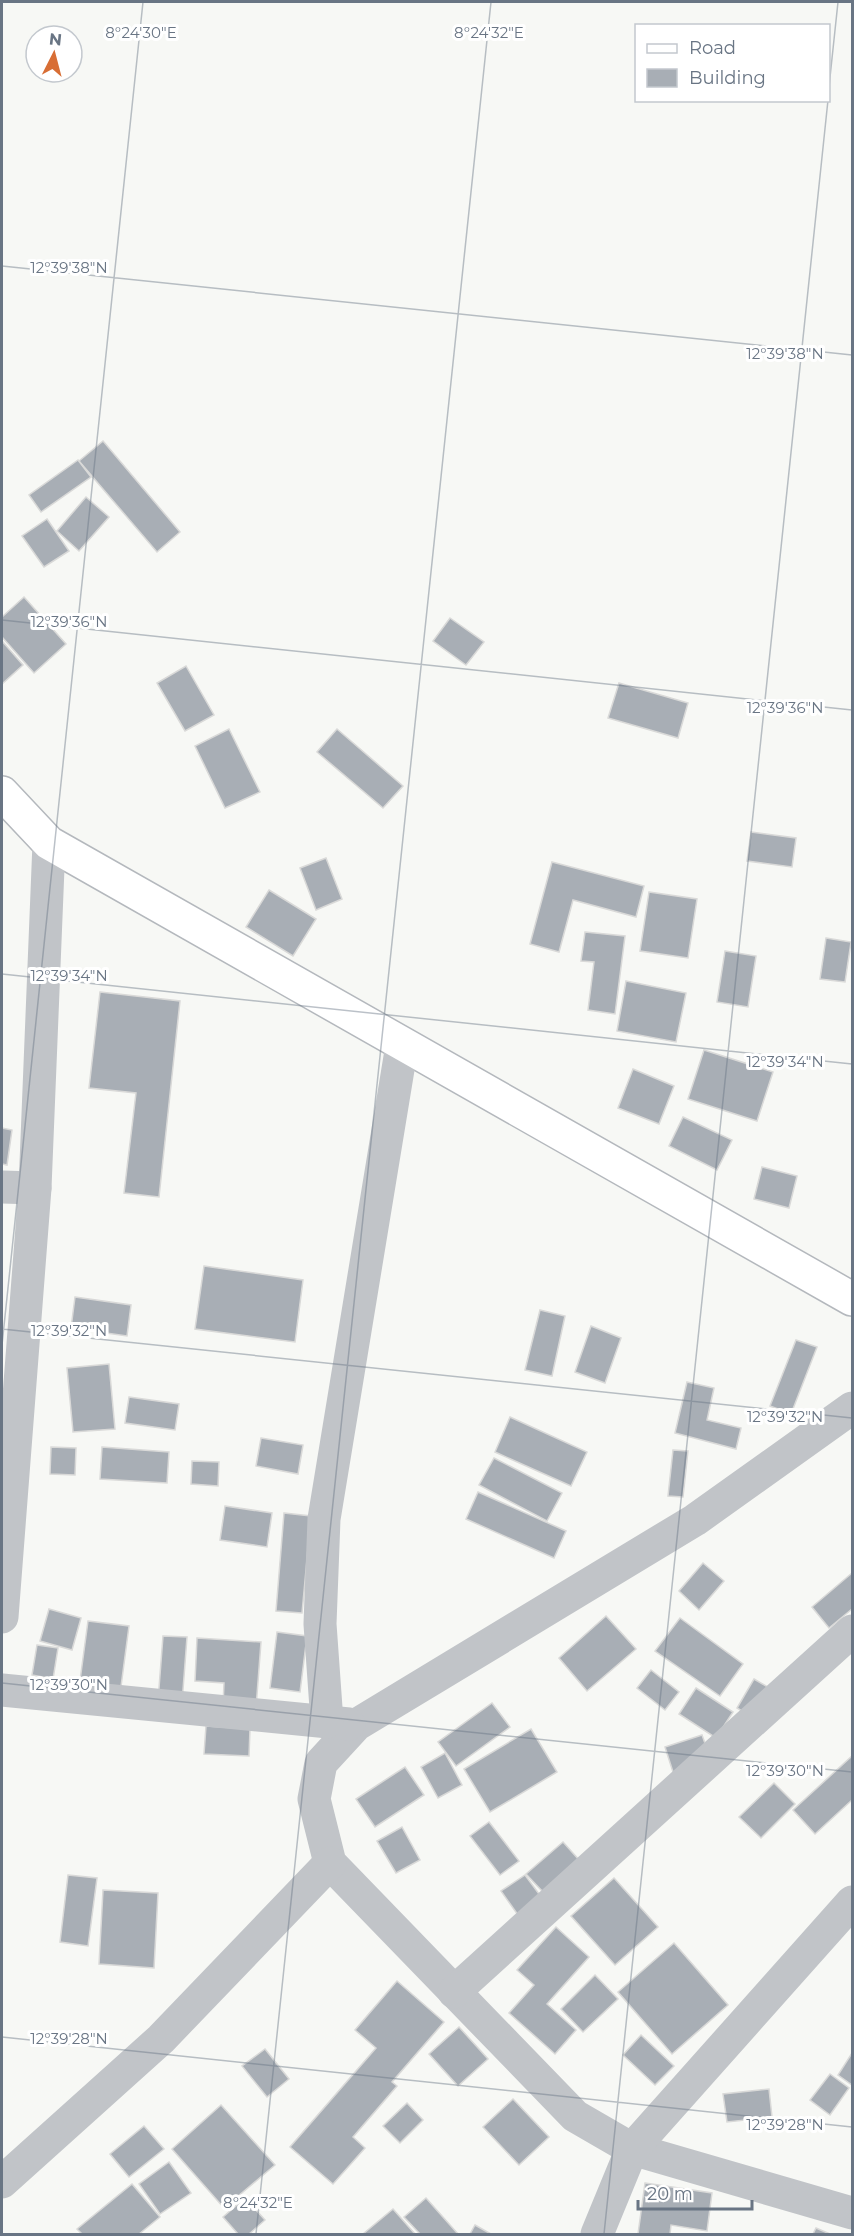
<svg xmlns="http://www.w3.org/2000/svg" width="854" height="2236" font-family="Montserrat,sans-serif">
<rect width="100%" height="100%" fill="#f7f8f5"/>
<g fill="#a8aeb5" stroke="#d9d9d8" stroke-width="1.5">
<polygon points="103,441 180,532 157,552 79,461"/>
<polygon points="78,460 91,477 41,512 29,495"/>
<polygon points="86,497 109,517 79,551 57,531"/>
<polygon points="47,519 69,551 44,567 22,536"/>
<polygon points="24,597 66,644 34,673 2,637 2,617"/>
<polygon points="450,618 484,642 466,665 433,641"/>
<polygon points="2,641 23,665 2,684"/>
<polygon points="186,666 214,715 185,731 157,683"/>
<polygon points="619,683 688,703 678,738 608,718"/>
<polygon points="229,729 260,792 225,808 195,746"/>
<polygon points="337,729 403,786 383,808 317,752"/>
<polygon points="751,832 796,838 792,867 747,861"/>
<polygon points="326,858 342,899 316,910 300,868"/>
<polygon points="552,862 644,886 636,917 573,900 559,952 530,944"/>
<polygon points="269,890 316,919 293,956 246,927"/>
<polygon points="649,892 697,899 688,958 640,951"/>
<polygon points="585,932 625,936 615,1014 588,1010 594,962 581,961"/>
<polygon points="826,938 851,942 845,982 820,979"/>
<polygon points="725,951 756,956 748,1007 717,1002"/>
<polygon points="626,981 686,993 676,1042 617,1031"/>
<polygon points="100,992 180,1001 159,1197 124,1193 136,1093 89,1088"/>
<polygon points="704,1050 773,1072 757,1121 688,1099"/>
<polygon points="633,1069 674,1086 659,1124 618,1108"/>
<polygon points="683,1117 732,1140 717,1170 669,1146"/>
<polygon points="2,1128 12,1130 7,1165 2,1164"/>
<polygon points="762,1167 797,1176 789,1208 754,1199"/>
<polygon points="204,1266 303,1280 295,1342 195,1329"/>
<polygon points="75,1297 131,1305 127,1336 71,1328"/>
<polygon points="540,1310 565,1316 552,1376 525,1370"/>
<polygon points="591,1326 621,1338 605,1383 575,1372"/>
<polygon points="796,1340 817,1347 791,1414 770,1406"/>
<polygon points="109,1364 115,1429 73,1432 67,1368"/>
<polygon points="687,1382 714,1388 707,1420 741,1428 736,1449 675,1433"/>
<polygon points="129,1397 179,1404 175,1430 125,1423"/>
<polygon points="510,1417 587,1452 571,1486 495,1452"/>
<polygon points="261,1438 303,1445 298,1474 256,1466"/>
<polygon points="51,1447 76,1448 75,1475 50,1474"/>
<polygon points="102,1447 169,1452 167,1483 100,1479"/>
<polygon points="673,1450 688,1451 683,1497 668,1496"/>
<polygon points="494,1458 562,1493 547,1521 479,1485"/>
<polygon points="192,1461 219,1462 218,1486 191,1484"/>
<polygon points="478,1492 566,1531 554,1558 466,1519"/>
<polygon points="225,1506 272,1513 267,1547 220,1540"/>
<polygon points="284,1513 311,1516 302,1613 276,1611"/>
<polygon points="703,1563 724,1581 699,1610 679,1591"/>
<polygon points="852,1573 852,1609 829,1628 812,1607"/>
<polygon points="49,1609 81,1618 72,1650 40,1641"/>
<polygon points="606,1616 636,1649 587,1691 559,1658"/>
<polygon points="680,1618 743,1664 720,1696 655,1651"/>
<polygon points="88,1621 129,1626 120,1694 79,1688"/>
<polygon points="277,1632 307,1636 300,1692 270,1688"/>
<polygon points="163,1636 187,1637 182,1703 158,1701"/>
<polygon points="197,1638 261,1642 256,1708 223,1706 224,1683 195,1681"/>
<polygon points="37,1645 58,1648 53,1679 32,1675"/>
<polygon points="651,1670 679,1692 665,1710 637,1688"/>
<polygon points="754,1679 773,1690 755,1719 737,1708"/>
<polygon points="696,1688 733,1712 716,1738 679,1714"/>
<polygon points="492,1703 510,1727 456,1766 438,1742"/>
<polygon points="206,1726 250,1729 249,1756 204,1754"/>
<polygon points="531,1729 557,1772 490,1812 464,1769"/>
<polygon points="702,1735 711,1760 673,1772 665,1747"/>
<polygon points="445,1753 462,1785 438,1798 421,1767"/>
<polygon points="852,1756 852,1800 815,1834 793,1810"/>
<polygon points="405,1767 424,1795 375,1827 356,1799"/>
<polygon points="774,1783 795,1804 761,1838 739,1817"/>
<polygon points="489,1822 519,1861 500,1875 470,1836"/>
<polygon points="402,1827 420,1860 396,1873 377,1841"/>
<polygon points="563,1842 580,1861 544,1893 526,1874"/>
<polygon points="68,1875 97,1878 88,1946 60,1942"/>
<polygon points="525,1875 542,1898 518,1915 501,1891"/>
<polygon points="614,1878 658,1927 615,1965 571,1916"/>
<polygon points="103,1890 158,1893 154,1968 99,1964"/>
<polygon points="556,1927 589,1957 547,2004 576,2030 555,2054 509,2013 534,1985 517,1970"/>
<polygon points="674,1943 728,2005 672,2054 618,1992"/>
<polygon points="595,1975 618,1999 583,2032 561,2009"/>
<polygon points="397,1981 444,2022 392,2082 397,2086 353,2137 365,2148 333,2184 290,2147 376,2048 355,2030"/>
<polygon points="459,2027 488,2059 458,2086 429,2054"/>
<polygon points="641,2035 674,2066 655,2085 623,2055"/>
<polygon points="265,2049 289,2079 267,2097 242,2066"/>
<polygon points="852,2053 852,2085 838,2075"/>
<polygon points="830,2074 849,2088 830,2115 810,2100"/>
<polygon points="769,2089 772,2117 727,2122 723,2094"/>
<polygon points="513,2099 549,2137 519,2165 483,2127"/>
<polygon points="407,2103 423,2120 400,2143 383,2126"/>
<polygon points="221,2105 275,2165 224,2208 172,2149"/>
<polygon points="144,2126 164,2149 129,2177 110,2154"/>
<polygon points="169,2162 191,2193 160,2214 139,2184"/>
<polygon points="645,2183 712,2193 707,2231 671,2225 670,2234 638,2234"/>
<polygon points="132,2184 160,2217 139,2234 82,2234 77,2229"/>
<polygon points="245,2198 265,2220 249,2234 238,2234 223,2217"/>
<polygon points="426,2198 458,2234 420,2234 404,2217"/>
<polygon points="393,2209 415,2234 363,2234"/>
<polygon points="475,2225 491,2234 470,2234"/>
<polygon points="816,2228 830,2234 813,2234"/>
</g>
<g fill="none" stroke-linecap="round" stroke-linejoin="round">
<g stroke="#b4b8bd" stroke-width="36">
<polyline id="secondary" points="2,793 49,843 852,1299"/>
</g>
<g stroke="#c1c4c8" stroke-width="33">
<polyline points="2,1187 35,1188"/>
<polyline points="852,1408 695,1520 356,1725 321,1763 314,1799 330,1863 575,2116 632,2149 852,2213"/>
<polyline points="2,1617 35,1188 49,843"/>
<polyline points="2,1690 349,1724"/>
<polyline points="327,1722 320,1624 324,1519 402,1045"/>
<polyline points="454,1992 852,1631"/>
<polyline points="2,2182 161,2039 330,1863"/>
<polyline points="597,2234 632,2149 852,1902"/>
</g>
<use href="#secondary" stroke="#fff" stroke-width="33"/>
</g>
<path fill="none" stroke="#697584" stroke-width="1.5" stroke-opacity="0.45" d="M 828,96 L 838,2M 2,266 L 852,355M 2,620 L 852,710M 2,974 L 852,1064M 2,1329 L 852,1418M 2,1345 L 143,2M 2,1683 L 852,1772M 2,2037 L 852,2127M 256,2234 L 491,2M 604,2234 L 828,100"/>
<g font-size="15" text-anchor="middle" fill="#697584" stroke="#fff" stroke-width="6" stroke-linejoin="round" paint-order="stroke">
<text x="141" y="38">8°24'30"E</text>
<text x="489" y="38">8°24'32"E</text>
<text x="69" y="273">12°39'38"N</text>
<text x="785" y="359">12°39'38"N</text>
<text x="69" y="627">12°39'36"N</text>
<text x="785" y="713">12°39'36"N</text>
<text x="69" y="981">12°39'34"N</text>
<text x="785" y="1067">12°39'34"N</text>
<text x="69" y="1336">12°39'32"N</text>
<text x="785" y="1422">12°39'32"N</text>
<text x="69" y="1690">12°39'30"N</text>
<text x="785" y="1776">12°39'30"N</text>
<text x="69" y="2044">12°39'28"N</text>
<text x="785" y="2130">12°39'28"N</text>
<text x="258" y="2208">8°24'32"E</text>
</g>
<rect width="854" height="2236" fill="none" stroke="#697584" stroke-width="6"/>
<rect x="635" y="24" width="195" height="78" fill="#ffffff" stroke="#c3c8ce" stroke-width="1.5"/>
<rect x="647" y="44" width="30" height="9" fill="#ffffff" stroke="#c3c8ce" stroke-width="1.5"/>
<text x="689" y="54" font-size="18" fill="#697584">Road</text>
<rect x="647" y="69" width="30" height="18" fill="#a8aeb5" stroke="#c3c8ce" stroke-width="1.5"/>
<text x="689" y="84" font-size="18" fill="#697584">Building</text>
<g transform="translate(54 54) rotate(6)"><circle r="28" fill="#ffffff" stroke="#c3c8ce" stroke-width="1.5"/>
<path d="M0-4.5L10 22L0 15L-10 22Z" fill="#d86e35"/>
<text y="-9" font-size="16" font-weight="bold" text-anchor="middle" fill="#697584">N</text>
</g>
<path d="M638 2200v9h114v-9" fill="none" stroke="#697584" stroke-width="3"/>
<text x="647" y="2200" font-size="18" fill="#697584" stroke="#ffffff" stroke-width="4.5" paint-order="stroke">20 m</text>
</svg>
